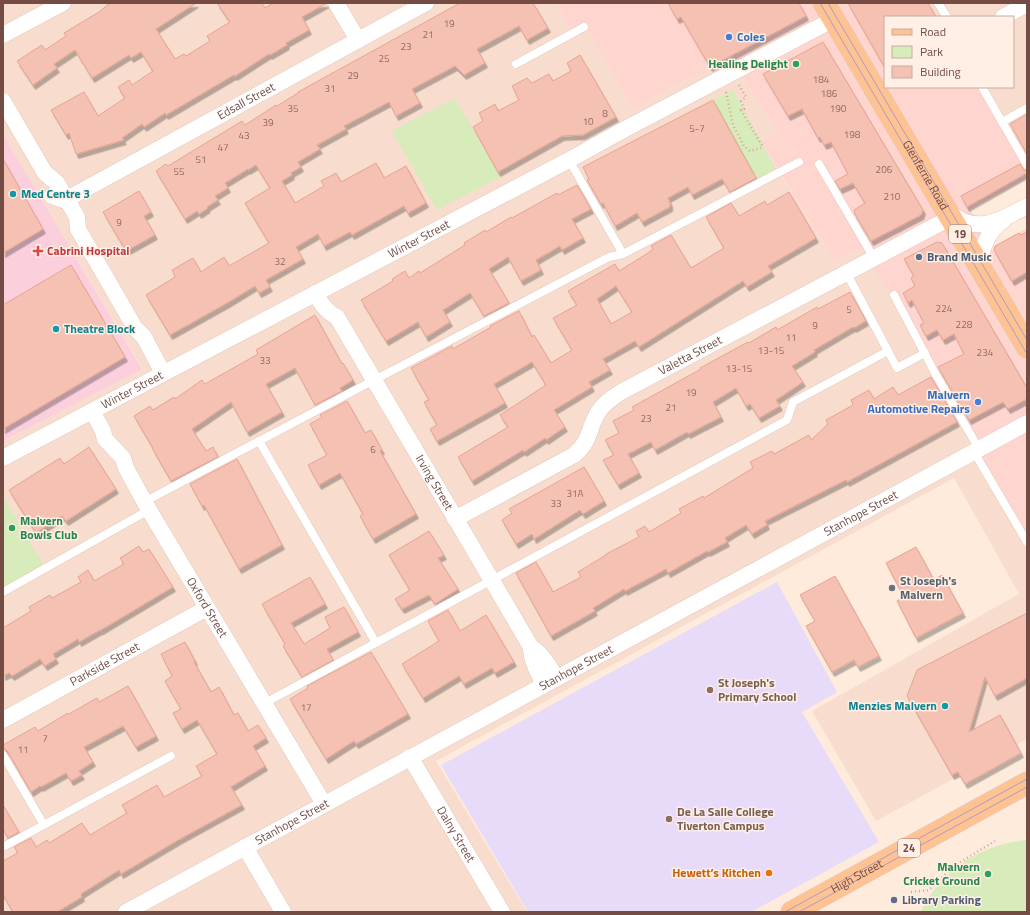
<svg xmlns="http://www.w3.org/2000/svg" width="1030" height="915" font-family="'Titillium Web',sans-serif">
<defs>
<filter id="shadow"><feDropShadow dx="2.5" dy="4.5" stdDeviation="0" flood-color="#0004"/></filter>
</defs>
<rect width="100%" height="100%" fill="#feebdc"/>
<g fill="#f8ddce">
<polygon points="3,3 556,3 574,36 586,29 730,56 777,133 761,143 834,260 862,246 1027,537 1027,739 876,821 812,711 1019,594 954,478 436,761 527,912 3,912 3,441 142,368 3,134"/>
<polygon points="928,3 1027,3 1027,113 1010,122 999,124 978,87 1013,87 1013,17 936,17"/>
</g>
<polygon fill="#ffd5cf" points="556,3 928,3 936,17 885,17 885,87 978,87 1027,174 1027,178 970,209 993,250 995,246 1027,228 1027,537 862,247 834,260 761,142 777,133 730,56 633,108 587,29 574,36"/>
<polygon fill="#e8daf9" points="777,582 837,692 802,712 879,842 751,912 528,912 441,765"/>
<polygon fill="#fccfdd" points="3,134 142,369 3,441"/>
<g fill="#d7ebbb">
<polygon points="733,90 776,169 757,179 713,100"/>
<polygon points="455,98 500,177 437,210 392,131"/>
<polygon points="3,496 44,566 3,588"/>
<path d="M 1027,840 L 1027,912 L 921,912 C 940,870 982,844 1027,840 Z"/>
</g>
<g fill="#f5c1b2" stroke="#e8a392" fill-rule="evenodd" filter="url(#shadow)">
<polygon points="110,3 196,3 156,29 175,59 184,54 186,56 210,41 207,36 230,22 217,3 262,3 265,8 273,3 327,3 302,17 309,30 286,43 287,45 270,55 269,54 235,76 234,75 166,115 165,113 144,127 142,124 122,138 124,140 76,154 69,133 66,135 51,110 84,92 98,116 125,98 118,87 129,80 132,85 153,71 141,52 131,58 129,55 92,78 75,50 54,64 57,68 33,85 17,61 42,45 45,50 66,36 64,33 99,12"/>
<polygon points="460,3 533,3 548,28 527,40 519,26 477,49 485,63 464,75 455,66 412,89 420,103 396,116 389,102 344,126 346,129 317,145 320,149 298,162 301,167 291,173 292,175 282,181 295,203 324,186 321,181 336,173 341,182 376,163 384,178 406,166 426,203 408,213 404,206 352,235 350,232 324,246 318,234 296,247 303,259 266,280 270,287 259,293 255,286 229,302 170,335 146,295 175,277 172,270 193,258 201,272 224,257 229,266 269,243 245,203 270,188 256,165 248,170 248,169 225,183 228,188 215,196 218,200 207,207 208,208 199,214 197,211 185,219 156,171 166,164 168,166 242,121 245,125 276,105 277,106 298,93 298,92"/>
<polygon points="668,3 799,3 806,16 710,67 681,17 677,19"/>
<polygon points="848,3 928,3 936,17 885,17 885,68"/>
<polygon points="823,42 923,210 921,215 871,241 855,214 854,210 865,203 853,183 840,189 835,181 848,174 831,142 824,145 820,137 818,138 802,109 788,116 763,74"/>
<polygon points="580,55 616,117 583,135 562,136 498,172 473,127 483,121 479,113 495,104 498,111 519,100 512,86 527,78 532,83 549,74 553,81 571,71 567,63"/>
<polygon points="713,100 756,178 730,192 722,179 692,195 688,187 668,198 670,203 670,207 642,222 637,213 615,226 603,203 601,204 587,180 589,179 583,167"/>
<polygon points="1027,114 1027,154 1010,124"/>
<polygon points="3,159 43,229 3,253"/>
<polygon points="1020,164 1024,170 1027,170 1027,173 967,207 961,196"/>
<polygon points="577,185 591,209 572,219 583,238 562,250 560,246 536,260 541,270 521,281 508,257 489,269 509,303 484,316 470,293 443,310 450,322 426,337 418,322 386,341 361,300 393,281 392,279 405,271 409,278 419,271 420,273 465,245 464,243 485,230 486,232 511,217 512,218 557,193 558,195"/>
<polygon points="139,191 151,212 144,216 155,235 126,251 103,212"/>
<path d="M 789,192 L 816,238 L 768,266 L 772,272 L 747,287 L 743,281 L 639,347 L 635,341 L 603,359 L 610,370 L 589,382 L 592,387 L 554,410 L 565,427 L 546,440 L 545,438 L 524,452 L 523,450 L 472,481 L 458,457 L 508,427 L 500,415 L 546,385 L 532,362 L 494,384 L 505,403 L 437,441 L 430,429 L 437,425 L 424,402 L 429,400 L 411,368 L 452,346 L 453,349 L 491,327 L 490,326 L 519,311 L 532,337 L 534,335 L 551,363 L 572,350 L 553,318 L 577,305 L 568,291 L 615,264 L 619,271 L 648,253 L 653,249 L 651,246 L 671,235 L 691,268 L 724,248 L 706,217 L 731,203 L 739,216 L 765,201 L 767,205 ZM 616,286 L 632,312 L 611,324 L 597,299 Z"/>
<polygon points="1027,232 1027,272 1012,281 994,250 995,246 1019,233 1021,235"/>
<polygon points="937,242 942,243 1027,388 1027,399 1008,409 1003,402 969,420 938,367 964,354 954,334 943,340 937,330 926,336 920,325 924,323 912,300 908,303 903,293 915,286 911,278 914,276 904,259"/>
<polygon points="71,265 125,357 3,429 3,305"/>
<polygon points="850,292 866,321 854,328 853,327 814,350 815,352 792,366 803,382 776,400 780,406 759,418 750,404 746,406 736,388 713,402 721,417 688,434 687,432 655,450 651,442 628,454 639,473 618,485 603,460 614,455 605,440 619,433 613,421 634,410 632,407 701,369 700,368 748,342 749,343 776,327 777,330 817,307 818,309"/>
<polygon points="315,315 342,364 343,363 353,380 340,388 342,391 315,405 295,368 266,384 282,412 247,432 231,402 192,429 206,451 213,447 218,457 171,481 152,448 153,448 134,416 150,406 153,410 174,397 175,399 202,380 205,384 258,354 256,350"/>
<polygon points="931,377 957,422 847,482 846,480 765,521 767,525 752,534 746,525 725,538 727,542 708,552 707,551 668,573 666,569 625,591 624,589 593,608 595,611 551,636 516,573 536,562 553,592 581,577 578,572 606,555 606,554 639,537 636,531 645,526 649,532 681,513 679,509 703,496 704,498 753,468 750,462 772,451 774,454 809,435 811,440 828,424 826,420 853,405 851,400 869,390 874,399 893,387 898,395"/>
<polygon points="347,401 365,433 371,430 382,450 380,451 416,514 373,539 360,516 363,514 340,473 319,485 308,465 327,455 310,424 322,417 320,415"/>
<polygon points="89,447 116,489 66,521 62,516 36,533 9,490 60,458 64,464"/>
<polygon points="237,459 282,545 239,569 204,505 202,506 190,484"/>
<polygon points="584,467 604,501 583,514 580,510 534,539 532,534 516,544 502,520 512,513 509,509"/>
<polygon points="429,531 444,555 438,558 458,589 435,604 429,595 402,609 395,599 410,590 389,555"/>
<polygon points="139,546 143,552 149,549 173,587 101,630 100,630 79,642 78,639 53,654 56,659 45,666 40,659 12,676 9,673 3,676 3,628 31,611 29,607 50,595 52,598 81,582 78,577 88,570 94,581 124,564 120,558"/>
<polygon points="916,547 934,580 942,575 963,613 916,638 897,601 904,597 886,563"/>
<polygon points="835,576 879,656 858,667 854,660 832,672 806,626 815,621 800,595"/>
<polygon points="310,577 325,604 291,623 304,644 330,628 325,617 344,607 358,632 327,649 333,660 302,677 283,646 285,644 262,604"/>
<polygon points="448,610 460,631 486,615 514,662 495,673 492,668 464,684 459,676 423,698 402,664 439,641 428,621"/>
<polygon points="1027,613 1027,678 995,696 985,677 969,732 1000,715 1021,753 965,784 958,772 952,775 907,696 917,670"/>
<polygon points="185,642 195,661 194,662 211,692 219,687 234,715 238,713 248,731 258,725 266,738 253,746 265,766 231,787 242,805 180,839 121,874 119,870 81,894 82,897 57,912 13,912 3,895 3,861 18,853 14,847 31,838 36,847 47,840 49,843 82,823 90,835 127,813 122,805 157,785 164,797 202,776 196,766 217,754 197,720 182,729 173,713 181,709 165,681 172,676 161,654"/>
<polygon points="371,652 408,714 356,744 354,741 326,759 290,699 308,688 307,686"/>
<polygon points="128,686 156,736 136,747 123,726 84,747 93,762 79,771 82,775 71,781 66,773 41,787 40,786 31,792 8,752 3,747 3,745 35,727 38,731 68,713 69,714 97,698 99,702"/>
<polygon points="3,805 19,832 8,838 3,829"/>
</g>
<g fill="none" stroke-linecap="round" stroke-linejoin="round">
<g stroke="#e4c7bc" stroke-width="9">
<g id="service">
<polyline points="938,3 947,17"/>
<polyline points="516,64 584,27"/>
<polyline points="982,87 1027,165"/>
<polyline points="1002,122 1027,108"/>
<polyline points="569,160 623,254"/>
<polyline points="819,164 874,258"/>
<polyline points="894,295 935,373 979,449"/>
<polyline points="888,351 897,368 925,353"/>
<polyline points="259,441 376,643"/>
<polyline points="974,452 1027,542"/>
<polyline points="144,502 361,387 609,257 623,254 799,162"/>
<polyline points="3,592 149,510"/>
<polyline points="265,703 787,420 793,402 888,351 846,272"/>
<polyline points="3,755 44,825"/>
<polyline points="3,847 171,756"/>
</g>
</g>
<g stroke="#e4c7bc" stroke-width="17">
<g id="minor">
<polyline points="336,3 358,40"/>
<polyline points="1003,17 1027,4"/>
<polyline points="3,35 63,3"/>
<polyline points="3,101 45,173 57,183 77,217 78,229 135,328 144,337 163,373"/>
<path id="s1" d="M 52,196 L 63,200 L 67,199 L 426,3"/>
<path d="M 948,211 C 974,236 1000,221 1027,206"/>
<path d="M 983,271 C 977,252 988,231 1004,220"/>
<path id="s2" d="M 315,293 C 321,303 326,312 337,317 L 531,647 C 542,654 549,666 556,678"/>
<path id="s3" d="M 92,411 L 103,431 L 105,439 L 123,458 L 126,468 L 149,510 L 324,804"/>
<path id="s4" d="M 3,458 L 569,160 L 627,128 L 834,19"/>
<path id="s5" d="M 455,519 L 574,455 C 592,440 588,427 599,411 C 604,403 613,397 621,392 L 950,218"/>
<path d="M 531,647 C 531,660 538,673 544,684"/>
<path id="s6" d="M 3,720 L 207,608"/>
<path id="s7" d="M 410,757 L 502,912"/>
<polyline points="245,847 283,912"/>
<path id="s8" d="M 126,912 L 1027,423"/>
</g>
</g>
<g stroke="#dbd0ce" stroke-width="23">
<g id="primary">
<path id="s9" d="M 824,3 L 1027,347"/>
<path id="s10" d="M 792,912 L 1027,783"/>
</g>
</g>
<g stroke="#d9a496" stroke-width="2.5" stroke-dasharray="1 3" stroke-linecap="butt">
<polyline points="739,85 746,97 741,101 744,109 741,110 763,147"/>
<polyline points="726,92 733,125 744,146 750,151 761,148"/>
<polyline points="911,892 929,890 954,866 995,841"/>
</g>
<use href="#service" stroke="#fff" stroke-width="8"/>
<use href="#minor" stroke="#fff" stroke-width="16"/>
<use href="#primary" stroke="#ffc292" stroke-width="22"/>
<g stroke="#ab9cc6" stroke-width="1">
<polyline points="820,3 1027,354"/>
<polyline points="828,3 1027,340"/>
<polyline points="785,912 1027,779"/>
<polyline points="799,912 1027,787"/>
</g>
</g>
<g fill="#3f7fe0" stroke="#ffefe4" stroke-width="1.5">
<circle cx="729" cy="37" r="4"/>
<circle cx="978" cy="402" r="4"/>
</g>
<g fill="#2e9e5b" stroke="#ffefe4" stroke-width="1.5">
<circle cx="796" cy="64" r="4"/>
<circle cx="12" cy="528" r="4"/>
<circle cx="988" cy="874" r="4"/>
</g>
<g fill="#0f9aa8" stroke="#ffefe4" stroke-width="1.5">
<circle cx="13" cy="194" r="4"/>
<circle cx="56" cy="329" r="4"/>
<circle cx="945" cy="706" r="4"/>
</g>
<path fill="#e0444e" stroke="#ffefe4" stroke-width="1.5" d="M36 245h4v4h4v4h-4v4h-4v-4h-4v-4h4z"/>
<g fill="#5c6f8a" stroke="#ffefe4" stroke-width="1.5">
<circle cx="919" cy="257" r="4"/>
<circle cx="894" cy="900" r="4"/>
</g>
<circle fill="#6b7280" stroke="#ffefe4" stroke-width="1.5" cx="892" cy="588" r="4"/>
<g fill="#8d6e63" stroke="#ffefe4" stroke-width="1.5">
<circle cx="710" cy="690" r="4"/>
<circle cx="669" cy="819" r="4"/>
</g>
<circle fill="#e8710a" stroke="#ffefe4" stroke-width="1.5" cx="769" cy="873" r="4"/>
<g text-anchor="middle" stroke-width="3" stroke-linejoin="round" paint-order="stroke">
<g font-size="10" fill="#946960">
<text x="449" y="27">19</text>
<text x="428" y="38">21</text>
<text x="406" y="50">23</text>
<text x="384" y="62">25</text>
<text x="353" y="79">29</text>
<text x="821" y="83">184</text>
<text x="330" y="92">31</text>
<text x="829" y="97">186</text>
<text x="293" y="112">35</text>
<text x="838" y="112">190</text>
<text x="605" y="117">8</text>
<text x="588" y="125">10</text>
<text x="268" y="126">39</text>
<text x="697" y="132">5-7</text>
<text x="852" y="138">198</text>
<text x="244" y="139">43</text>
<text x="223" y="151">47</text>
<text x="201" y="163">51</text>
<text x="884" y="173">206</text>
<text x="179" y="175">55</text>
<text x="892" y="200">210</text>
<text x="119" y="226">9</text>
<text x="280" y="265">32</text>
<text x="944" y="312">224</text>
<text x="849" y="313">5</text>
<text x="964" y="328">228</text>
<text x="815" y="329">9</text>
<text x="791" y="341">11</text>
<text x="771" y="354">13-15</text>
<text x="985" y="356">234</text>
<text x="265" y="364">33</text>
<text x="739" y="372">13-15</text>
<text x="691" y="396">19</text>
<text x="671" y="411">21</text>
<text x="646" y="422">23</text>
<text x="373" y="453">6</text>
<text x="575" y="497">31A</text>
<text x="556" y="507">33</text>
<text x="306" y="711">17</text>
<text x="45" y="742">7</text>
<text x="23" y="753">11</text>
</g>
<g fill="#ffefe4" stroke="#9e7d74" stroke-width="1">
<rect x="949" y="225" width="22" height="18" rx="3"/>
<rect x="898" y="839" width="22" height="18" rx="3"/>
</g>
<g font-size="11" font-weight="bold" fill="#744c44">
<text x="960" y="238">19</text>
<text x="909" y="852">24</text>
</g>
<g font-size="12" font-weight="bold" fill="#366cbe" stroke="#ffefe4" text-anchor="start">
<text x="737" y="41">Coles</text>
<text x="970" y="399" text-anchor="end">Malvern<tspan x="970" dy="14">Automotive Repairs</tspan></text>
</g>
<g font-size="12" font-weight="bold" fill="#27864d" stroke="#ffefe4" text-anchor="end">
<text x="788" y="68">Healing Delight</text>
<text x="20" y="525" text-anchor="start">Malvern<tspan x="20" dy="14">Bowls Club</tspan></text>
<text x="980" y="871">Malvern<tspan x="980" dy="14">Cricket Ground</tspan></text>
</g>
<g font-size="12" fill="#744c44" stroke="#ffefe4">
<text dy="4" stroke="none"><textPath href="#s1" startOffset="220">Edsall Street</textPath></text>
<text dy="4" stroke="none"><textPath href="#s9" startOffset="200">Glenferrie Road</textPath></text>
<text dy="4" stroke="none"><textPath href="#s4" startOffset="470">Winter Street</textPath></text>
<text dy="4" stroke="none"><textPath href="#s5" startOffset="294">Valetta Street</textPath></text>
<text dy="4" stroke="none"><textPath href="#s4" startOffset="146">Winter Street</textPath></text>
<text dy="4" stroke="none"><textPath href="#s2" startOffset="225">Irving Street</textPath></text>
<text dy="4" stroke="none"><textPath href="#s8" startOffset="836">Stanhope Street</textPath></text>
<text dy="4" stroke="none"><textPath href="#s3" startOffset="229">Oxford Street</textPath></text>
<text dy="4" stroke="none"><textPath href="#s6" startOffset="116">Parkside Street</textPath></text>
<text dy="4" stroke="none"><textPath href="#s8" startOffset="512">Stanhope Street</textPath></text>
<text dy="4" stroke="none"><textPath href="#s8" startOffset="189">Stanhope Street</textPath></text>
<text dy="4" stroke="none"><textPath href="#s7" startOffset="90">Dalny Street</textPath></text>
<text dy="4" stroke="none"><textPath href="#s10" startOffset="74">High Street</textPath></text>
</g>
<g font-size="12" font-weight="bold" fill="#0d838f" stroke="#ffefe4" text-anchor="start">
<text x="21" y="198">Med Centre 3</text>
<text x="64" y="333">Theatre Block</text>
<text x="937" y="710" text-anchor="end">Menzies Malvern</text>
</g>
<g font-size="12" font-weight="bold" fill="#be3a42" stroke="#ffefe4" text-anchor="start">
<text x="47" y="255">Cabrini Hospital</text>
</g>
<g font-size="12" font-weight="bold" fill="#4e5e75" stroke="#ffefe4" text-anchor="start">
<text x="927" y="261">Brand Music</text>
<text x="902" y="904">Library Parking</text>
</g>
<g font-size="12" font-weight="bold" fill="#5b616d" stroke="#ffefe4" text-anchor="start">
<text x="900" y="585">St Joseph's<tspan x="900" dy="14">Malvern</tspan></text>
</g>
<g font-size="12" font-weight="bold" fill="#785e54" stroke="#ffefe4" text-anchor="start">
<text x="718" y="687">St Joseph's<tspan x="718" dy="14">Primary School</tspan></text>
<text x="677" y="816">De La Salle College<tspan x="677" dy="14">Tiverton Campus</tspan></text>
</g>
<g font-size="12" font-weight="bold" fill="#c56008" stroke="#ffefe4" text-anchor="end">
<text x="761" y="877">Hewett’s Kitchen</text>
</g>
</g>
<rect width="1030" height="915" fill="none" stroke="#744c44" stroke-width="8"/>
<rect x="884" y="16" width="130" height="72" fill="#ffefe4" stroke="#c7aea4"/>
<rect x="892" y="29" width="20" height="6" fill="#ffc292" stroke="#c7aea4"/>
<text x="920" y="36" font-size="12" fill="#744c44">Road</text>
<rect x="892" y="46" width="20" height="12" fill="#d7ebbb" stroke="#c7aea4"/>
<text x="920" y="56" font-size="12" fill="#744c44">Park</text>
<rect x="892" y="66" width="20" height="12" fill="#f5c1b2" stroke="#c7aea4"/>
<text x="920" y="76" font-size="12" fill="#744c44">Building</text>
</svg>
